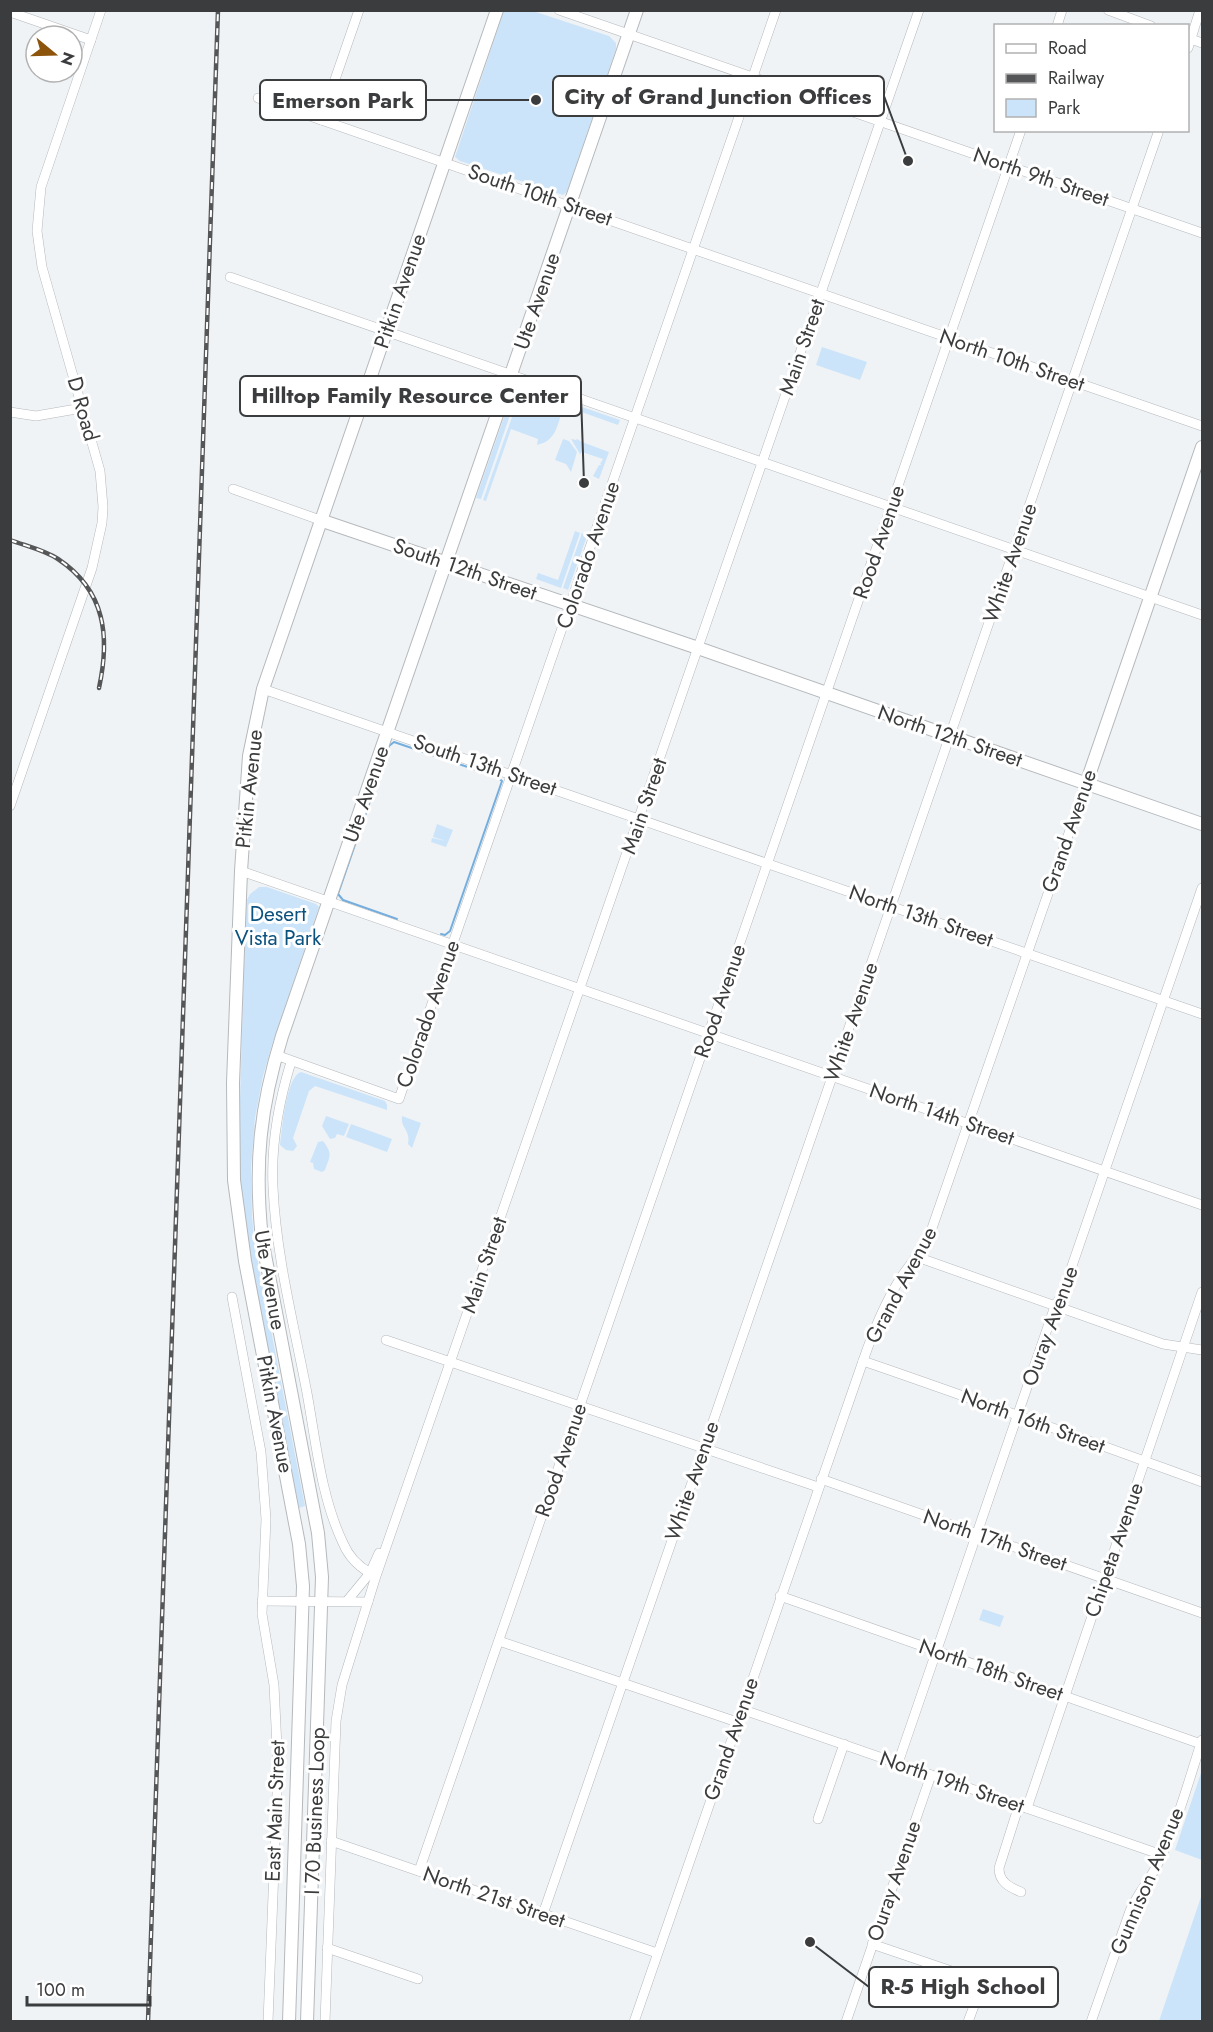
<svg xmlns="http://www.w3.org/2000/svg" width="1213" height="2032" font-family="Jost,sans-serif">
<rect width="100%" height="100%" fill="#eff3f6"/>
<g fill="#cce4f9">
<polygon points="504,10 533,11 609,36 616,43 616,49 567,192 563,195 460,161 455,157"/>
<polygon points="822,347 867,362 860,380 816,365"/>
<polygon points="513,391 518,392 481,499 476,498"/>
<path d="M 520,394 L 563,409 C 557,426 556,441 537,445 L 538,439 L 511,429 L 486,501 L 483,500 Z"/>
<polygon points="576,405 620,420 618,425 573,409"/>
<polygon points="563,439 569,441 577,452 571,472 566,464 555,460"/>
<polygon points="571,439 576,440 577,439 582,442 609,452 599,479 593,476 599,465 602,465 600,464 603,459 582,452 580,454"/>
<polygon points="575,531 580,533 561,588 536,579 538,573 558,580"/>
<polygon points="582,533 587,536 568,590 563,588"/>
<polygon points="437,824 453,830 446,847 431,842 432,838 446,841 433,837"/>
<polygon points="259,887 267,887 316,904 319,907 272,1045 263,1076 255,1118 251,1168 252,1216 255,1247 305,1506 299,1508 258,1300 244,1222 240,1180 239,1130 246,902 250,894"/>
<path d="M 301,1072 L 385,1101 L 387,1105 L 387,1110 L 315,1086 L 309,1091 L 293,1138 L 297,1146 L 293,1151 L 286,1150 L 280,1145 C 282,1130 286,1076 301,1072 Z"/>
<polygon points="326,1116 349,1124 344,1136 337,1134 335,1138 330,1139 322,1126"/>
<path d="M 402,1116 L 421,1123 L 412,1148 L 408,1144 C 411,1130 400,1128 402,1116 Z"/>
<polygon points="351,1124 392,1139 387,1152 346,1137"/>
<path d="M 323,1141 C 333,1154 330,1156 325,1170 L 322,1172 L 314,1169 L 313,1163 L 310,1162 L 318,1142 Z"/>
<polygon points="983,1609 1004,1616 1000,1627 979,1620"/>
<polygon points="1202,1770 1202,1860 1175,1850"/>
<polygon points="1202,1894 1202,2021 1159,2021"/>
</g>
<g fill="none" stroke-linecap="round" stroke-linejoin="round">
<polyline stroke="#74aede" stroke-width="2" points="397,919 343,900 338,894 389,746 394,742 497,777 502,781 450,931 445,935 441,934"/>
<g stroke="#b5b9bc" stroke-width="10">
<g id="minor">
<polyline points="559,10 1202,233"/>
<polyline points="1108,10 1151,26"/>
<polyline points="10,12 91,40"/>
<polyline points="1057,26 1062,10"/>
<polyline points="1188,38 1202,43"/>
<polyline points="1188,48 1200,10"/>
<polyline points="258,98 1202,426"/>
<polyline points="321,120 359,10"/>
<polyline points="230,277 1202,615"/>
<polyline points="10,412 36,416 82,408"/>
<polyline points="233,489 320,520"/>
<polyline points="263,689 1202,1014"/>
<polyline points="10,806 92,568 102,523 103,507 100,471 42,267 37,231 41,187 101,10"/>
<polyline points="241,871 1202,1205"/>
<polyline points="276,1055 399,1099 776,10"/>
<path d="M 291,1062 C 279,1101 271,1146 273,1187 C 276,1256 294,1325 307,1393 C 316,1442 321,1497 343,1543 C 348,1555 358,1566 370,1573"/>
<polyline points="917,1257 1163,1344 1202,1350"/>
<polyline points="232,1297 261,1452 266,1519 262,1614 274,1685 278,1768 268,2022"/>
<polyline points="386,1340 818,1487"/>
<path d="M 863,1361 C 977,1400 1089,1441 1202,1482"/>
<polyline points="821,1479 1202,1613"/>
<polyline points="780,1596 1201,1744"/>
<polyline points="262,1601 368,1602"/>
<polyline points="347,1601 370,1573 379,1553"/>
<polyline points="499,1641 737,1722"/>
<polyline points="741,1709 1162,1855"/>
<polyline points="898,1763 1055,1306 1062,1295 1202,888"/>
<path d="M 1019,1805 L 999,1868 C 999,1882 1009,1887 1021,1892"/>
<polyline points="1027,1808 1202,1292"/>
<polyline points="818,1819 844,1744"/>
<polyline points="331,1841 657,1953"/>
<polyline points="419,1871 1021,130"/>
<polyline points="543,1914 1159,130"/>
<path d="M 872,1944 L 972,1978 C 983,1991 973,2007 968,2022"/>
<polyline points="327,1948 418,1979"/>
<polyline points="325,2022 336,1721 342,1685 376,1576 919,10"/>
<path d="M 634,2022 L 863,1361 C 873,1332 885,1301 902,1276 C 912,1261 923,1250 930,1234 L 1086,784"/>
<polyline points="846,2022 931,1775"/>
<path d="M 1091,2022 L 1130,1911 C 1138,1892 1152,1878 1160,1859 C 1178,1821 1189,1780 1202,1740"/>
</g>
</g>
<g stroke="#b5b9bc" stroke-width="14">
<g id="major">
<polyline points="320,520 698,648 1202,824"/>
<polyline points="1086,784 1202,447"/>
<polyline points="289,2022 303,1586 299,1544 245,1261 234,1180 233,1083 241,871 249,756 263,689 497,10"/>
<path d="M 307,2022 L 322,1577 L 318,1533 L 262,1239 C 254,1164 260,1107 282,1036 L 637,10"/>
</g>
</g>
<use href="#minor" stroke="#fff" stroke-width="9"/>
<use href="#major" stroke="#fff" stroke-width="12"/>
<g stroke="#555657" stroke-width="4.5">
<g id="rail">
<path d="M 10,540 C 26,546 44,550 58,559 C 106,591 110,637 99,688"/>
<polyline points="148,2022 218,10"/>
</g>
</g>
<use href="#rail" stroke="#fff" stroke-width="2" stroke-dasharray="7" stroke-linecap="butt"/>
</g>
<g text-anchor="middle" stroke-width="6" stroke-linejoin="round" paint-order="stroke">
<g font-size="21" fill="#3b3c3d" stroke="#fff">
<text transform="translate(1041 177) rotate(19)" y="7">North 9th Street</text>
<text transform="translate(540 195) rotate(19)" y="7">South 10th Street</text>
<text transform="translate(400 291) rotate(-71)" y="7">Pitkin Avenue</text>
<text transform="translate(537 301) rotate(-71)" y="7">Ute Avenue</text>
<text transform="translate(802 347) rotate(-71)" y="7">Main Street</text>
<text transform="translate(1012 360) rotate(19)" y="7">North 10th Street</text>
<text transform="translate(83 409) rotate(74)" y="7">D Road</text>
<text transform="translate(879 542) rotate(-71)" y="7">Rood Avenue</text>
<text transform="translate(588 555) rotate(-71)" y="7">Colorado Avenue</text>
<text transform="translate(1010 563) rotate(-71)" y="7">White Avenue</text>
<text transform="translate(465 569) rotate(19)" y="7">South 12th Street</text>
<text transform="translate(950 736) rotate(19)" y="7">North 12th Street</text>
<text transform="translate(485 765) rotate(19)" y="7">South 13th Street</text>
<text transform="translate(249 789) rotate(-84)" y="7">Pitkin Avenue</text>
<text transform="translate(366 794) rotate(-71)" y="7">Ute Avenue</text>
<text transform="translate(644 806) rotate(-71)" y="7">Main Street</text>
<text transform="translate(1069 831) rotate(-71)" y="7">Grand Avenue</text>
<text transform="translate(921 916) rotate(19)" y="7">North 13th Street</text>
<text transform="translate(720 1001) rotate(-71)" y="7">Rood Avenue</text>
<text transform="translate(428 1014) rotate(-71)" y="7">Colorado Avenue</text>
<text transform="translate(851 1022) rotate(-71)" y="7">White Avenue</text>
<text transform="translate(942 1114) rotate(19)" y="7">North 14th Street</text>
<text transform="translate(484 1265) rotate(-71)" y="7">Main Street</text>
<text transform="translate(270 1280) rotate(80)" y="7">Ute Avenue</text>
<text transform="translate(901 1285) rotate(-62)" y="7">Grand Avenue</text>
<text transform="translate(1050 1326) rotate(-70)" y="7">Ouray Avenue</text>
<text transform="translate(275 1414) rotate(79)" y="7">Pitkin Avenue</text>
<text transform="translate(1033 1421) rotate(20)" y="7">North 16th Street</text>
<text transform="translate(561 1460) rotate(-71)" y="7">Rood Avenue</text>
<text transform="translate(692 1481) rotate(-71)" y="7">White Avenue</text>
<text transform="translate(995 1540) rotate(19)" y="7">North 17th Street</text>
<text transform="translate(1114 1550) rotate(-71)" y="7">Chipeta Avenue</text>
<text transform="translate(991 1670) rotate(19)" y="7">North 18th Street</text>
<text transform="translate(731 1739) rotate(-71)" y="7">Grand Avenue</text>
<text transform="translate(952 1782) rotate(19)" y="7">North 19th Street</text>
<text transform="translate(275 1811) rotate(-88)" y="7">East Main Street</text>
<text transform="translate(315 1811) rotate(-88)" y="7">I 70 Business Loop</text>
<text transform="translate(894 1881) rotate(-71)" y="7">Ouray Avenue</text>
<text transform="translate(1147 1881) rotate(-67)" y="7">Gunnison Avenue</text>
<text transform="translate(494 1897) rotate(19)" y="7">North 21st Street</text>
</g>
<g font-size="21" fill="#0c527f" stroke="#fff">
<text x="278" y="921">Desert<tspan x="278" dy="24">Vista Park</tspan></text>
</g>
</g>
<path fill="none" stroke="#3b3c3d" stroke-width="2" d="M908 161L884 96M536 100L426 100M584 483L581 396M810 1942L869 1987"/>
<g fill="#3b3c3d" stroke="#fff" stroke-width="2">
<circle cx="908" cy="161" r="6"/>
<circle cx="536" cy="100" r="6"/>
<circle cx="584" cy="483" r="6"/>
<circle cx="810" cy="1942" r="6"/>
</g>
<g fill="#fff" stroke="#3b3c3d" stroke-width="2">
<rect x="553" y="76" width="331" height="40" rx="6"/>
<rect x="260" y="80" width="166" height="40" rx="6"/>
<rect x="240" y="376" width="341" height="40" rx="6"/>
<rect x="869" y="1967" width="189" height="40" rx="6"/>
</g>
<g font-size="22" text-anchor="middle" font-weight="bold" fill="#3b3c3d">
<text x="718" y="104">City of Grand Junction Offices</text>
<text x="343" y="108">Emerson Park</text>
<text x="410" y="403">Hilltop Family Resource Center</text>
<text x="963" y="1994">R-5 High School</text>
</g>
<rect width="1213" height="2032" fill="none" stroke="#3b3c3d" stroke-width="24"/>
<rect x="994" y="24" width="195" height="108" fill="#ffffff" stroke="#b1b1b1" stroke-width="1.5"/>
<rect x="1006" y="44" width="30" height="9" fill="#ffffff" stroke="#b1b1b1" stroke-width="1.5"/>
<text x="1048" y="54" font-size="18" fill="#3b3c3d">Road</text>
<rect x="1006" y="74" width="30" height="9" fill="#555657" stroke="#b1b1b1" stroke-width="1.5"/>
<text x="1048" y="84" font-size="18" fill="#3b3c3d">Railway</text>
<rect x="1006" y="99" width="30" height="18" fill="#cce4f9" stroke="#b1b1b1" stroke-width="1.5"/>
<text x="1048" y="114" font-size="18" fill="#3b3c3d">Park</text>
<g transform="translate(54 54) rotate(109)"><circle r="28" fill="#ffffff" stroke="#b1b1b1" stroke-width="1.5"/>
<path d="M0-4.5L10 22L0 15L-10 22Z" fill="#8d540c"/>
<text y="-9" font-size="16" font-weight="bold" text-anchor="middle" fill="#3b3c3d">N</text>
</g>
<path d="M27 1996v9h123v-9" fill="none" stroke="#3b3c3d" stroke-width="3"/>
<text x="36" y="1996" font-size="18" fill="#3b3c3d" stroke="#ffffff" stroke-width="4.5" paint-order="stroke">100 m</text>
</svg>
